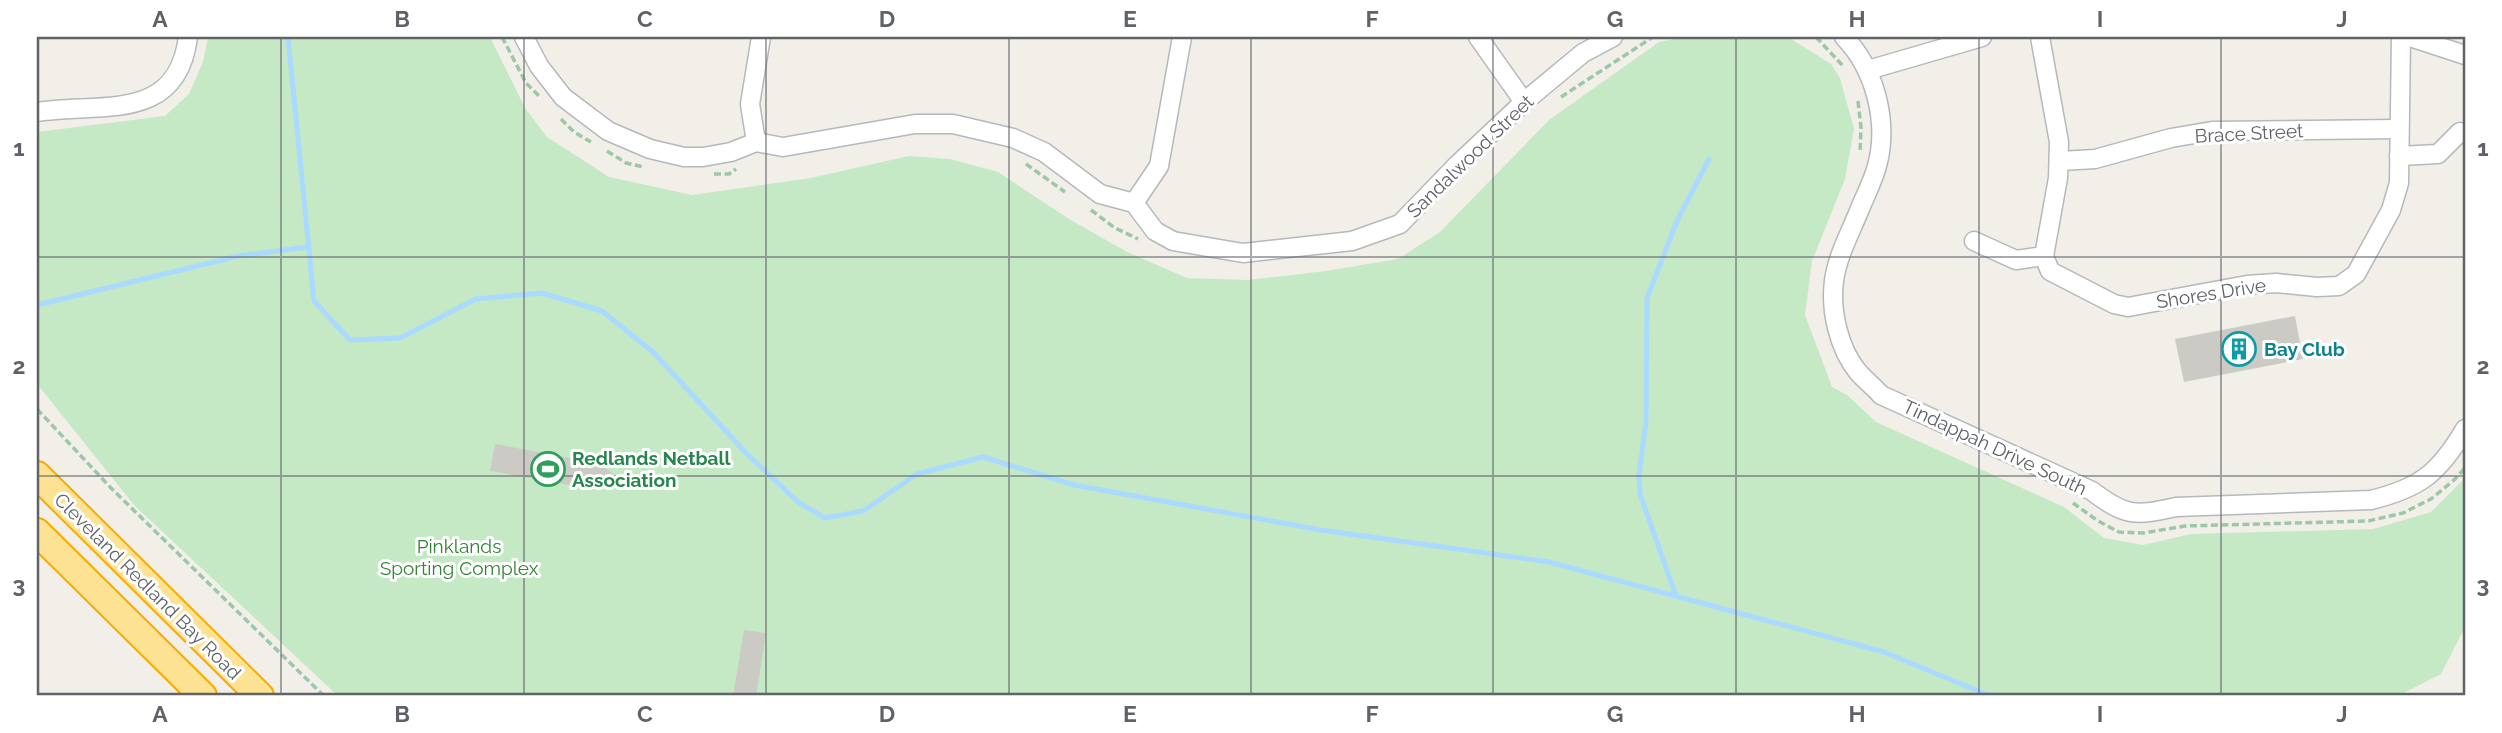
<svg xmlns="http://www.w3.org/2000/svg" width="2502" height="733" font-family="Raleway,sans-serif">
<rect width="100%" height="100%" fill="#f1efe8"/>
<polygon fill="#c5e8c5" points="208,37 490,37 525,108 547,137 609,177 692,195 811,178 909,156 950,159 998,172 1069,219 1127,252 1187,278 1248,280 1326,271 1398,259 1440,232 1549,120 1659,42 1685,37 1788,37 1831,64 1840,78 1854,129 1845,179 1812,261 1805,315 1832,387 1847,395 1876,422 2064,507 2104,538 2143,545 2191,534 2373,529 2431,512 2465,478 2465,627 2441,674 2398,696 338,696 134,505 37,384 37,132 165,116 189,94 203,62"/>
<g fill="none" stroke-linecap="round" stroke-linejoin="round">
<g stroke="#aadaff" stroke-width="5">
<polyline points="288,37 314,301 350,340 400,338 476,299 542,293 602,311 653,352 747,454 798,502 825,518 863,511 917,474 983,457 1074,485 1321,530 1549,562 1884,652 1990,696"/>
<polyline points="37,305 238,256 308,247"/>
<polyline points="1676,596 1640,494 1639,474 1646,422 1647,298 1677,221 1709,159"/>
</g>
</g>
<g fill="#cccac5">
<polygon points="2295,316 2303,359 2184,382 2175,339"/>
<polygon points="495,444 604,464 603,467 637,489 600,482 599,490 490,471"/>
<polygon points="744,630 766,633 756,696 733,696"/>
</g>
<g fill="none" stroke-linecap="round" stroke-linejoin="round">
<g stroke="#b5b8bc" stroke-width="21">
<g id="minor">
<polyline points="524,37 539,66 563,97 608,131 650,149 684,157 703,157 731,152 756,142 783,147 915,124 953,124 1013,138 1044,152 1100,194 1134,203 1155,231 1173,241 1243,253 1352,241 1400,224 1456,166 1524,102 1583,53 1613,37"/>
<polyline points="1478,37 1524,102"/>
<path d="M 1844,37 C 1875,69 1889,122 1877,166 C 1873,181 1865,196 1859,211 C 1850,233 1837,257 1834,281 C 1830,311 1839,349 1858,372 C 1865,380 1874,387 1881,395 L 2092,491 C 2126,517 2136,516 2176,507 L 2371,500 C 2420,488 2439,473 2465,429"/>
<polyline points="2040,37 2059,142 2058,178 2044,256 2050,271 2114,304 2128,307 2247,285 2276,283 2317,287 2339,286 2356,274 2391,210 2399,183 2401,37"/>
<polyline points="2410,37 2465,55"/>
<polyline points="1868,70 1982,37"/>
<path d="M 37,112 C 100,102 177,124 188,37"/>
<polyline points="756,142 750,104 761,37"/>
<polyline points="2399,156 2438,154 2460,132"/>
<polyline points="2060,161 2095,159 2171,138 2212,131 2399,129"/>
<polyline points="1134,203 1159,166 1182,37"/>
<polyline points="1974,241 2016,260 2044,256"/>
</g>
</g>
<g stroke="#f9ab00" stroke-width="30">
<g id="highway">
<polyline points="37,475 260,696"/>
<polyline points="37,532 203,696"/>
</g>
</g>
<g stroke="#9cc7a9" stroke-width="3.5" stroke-dasharray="7 3.5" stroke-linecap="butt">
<polyline points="502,37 526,83 539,96"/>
<polyline points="1816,37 1843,66"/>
<polyline points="1561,97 1653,37"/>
<polyline points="1858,101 1861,128 1860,152"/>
<polyline points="561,119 574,132 591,142"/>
<polyline points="607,151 626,163 644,167"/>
<polyline points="1026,164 1065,192"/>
<polyline points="714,174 729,174 736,169"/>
<polyline points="1091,210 1115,228 1138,239"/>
<polyline points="37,409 111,488 324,696"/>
<polyline points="2073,503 2098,521 2119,532 2143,533 2185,526 2368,521 2403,513 2431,499 2454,480 2465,468"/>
</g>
<use href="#minor" stroke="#fff" stroke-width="18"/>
<use href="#highway" stroke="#fde293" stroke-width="26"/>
</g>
<path fill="none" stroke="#5f6368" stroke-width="2" stroke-opacity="0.55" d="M 281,37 L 281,696M 524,37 L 524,696M 766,37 L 766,696M 1009,37 L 1009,696M 1251,37 L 1251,696M 1493,37 L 1493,696M 1736,37 L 1736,696M 1979,37 L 1979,696M 2221,37 L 2221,696M 37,257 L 2465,257M 37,476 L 2465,476"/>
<defs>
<g id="building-ring" transform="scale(1.75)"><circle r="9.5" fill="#fff" stroke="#0f9aa8" stroke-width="1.5"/><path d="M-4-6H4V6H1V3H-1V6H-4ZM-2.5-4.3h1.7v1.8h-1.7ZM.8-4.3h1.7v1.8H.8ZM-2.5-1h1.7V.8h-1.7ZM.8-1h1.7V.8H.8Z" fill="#0f9aa8"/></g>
<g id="stadium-ring" transform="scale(1.75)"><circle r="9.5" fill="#fff" stroke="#2e9e5b" stroke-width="1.5"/><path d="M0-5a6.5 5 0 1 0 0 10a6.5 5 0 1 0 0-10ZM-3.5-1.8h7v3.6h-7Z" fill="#2e9e5b"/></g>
</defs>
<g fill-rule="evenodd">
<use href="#building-ring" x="2239" y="349"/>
<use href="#stadium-ring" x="548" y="469"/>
</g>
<g text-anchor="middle" stroke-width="6" stroke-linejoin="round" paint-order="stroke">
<g font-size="19" fill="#5f6368" stroke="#fff">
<text transform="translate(2249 133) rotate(-3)" y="7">Brace Street</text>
<text transform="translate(1470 156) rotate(-44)" y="7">Sandalwood Street</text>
<text transform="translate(2211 293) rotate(-9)" y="7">Shores Drive</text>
<text transform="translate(1995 447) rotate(25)" y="7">Tindappah Drive South</text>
<text transform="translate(148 586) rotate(45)" y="7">Cleveland Redland Bay Road</text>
</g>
<g font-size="19" font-weight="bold" fill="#0d838f" stroke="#fff" text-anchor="start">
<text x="2264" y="356">Bay Club</text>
</g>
<g font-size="19" font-weight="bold" fill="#27864d" stroke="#fff" text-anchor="start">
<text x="572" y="465">Redlands Netball<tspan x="572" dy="22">Association</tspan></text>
</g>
<g font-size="19" fill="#348238" stroke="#fff">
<text x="459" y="553">Pinklands<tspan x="459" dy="22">Sporting Complex</tspan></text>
</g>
</g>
<rect width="2502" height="733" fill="none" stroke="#ffffff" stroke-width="77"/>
<rect x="38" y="38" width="2426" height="656" fill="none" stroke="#5f6368" stroke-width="2.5"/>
<g font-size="23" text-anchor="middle" font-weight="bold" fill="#5f6368">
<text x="160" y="27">A</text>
<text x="402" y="27">B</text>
<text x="645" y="27">C</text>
<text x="887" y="27">D</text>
<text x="1130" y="27">E</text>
<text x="1372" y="27">F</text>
<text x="1615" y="27">G</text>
<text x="1857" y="27">H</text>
<text x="2100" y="27">I</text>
<text x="2342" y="27">J</text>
<text x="19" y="156">1</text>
<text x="2483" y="156">1</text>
<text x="19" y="374">2</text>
<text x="2483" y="374">2</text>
<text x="19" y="593">3</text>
<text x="2483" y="593">3</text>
<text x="160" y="722">A</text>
<text x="402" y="722">B</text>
<text x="645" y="722">C</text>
<text x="887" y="722">D</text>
<text x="1130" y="722">E</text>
<text x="1372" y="722">F</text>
<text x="1615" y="722">G</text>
<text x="1857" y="722">H</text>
<text x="2100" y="722">I</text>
<text x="2342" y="722">J</text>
</g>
</svg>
